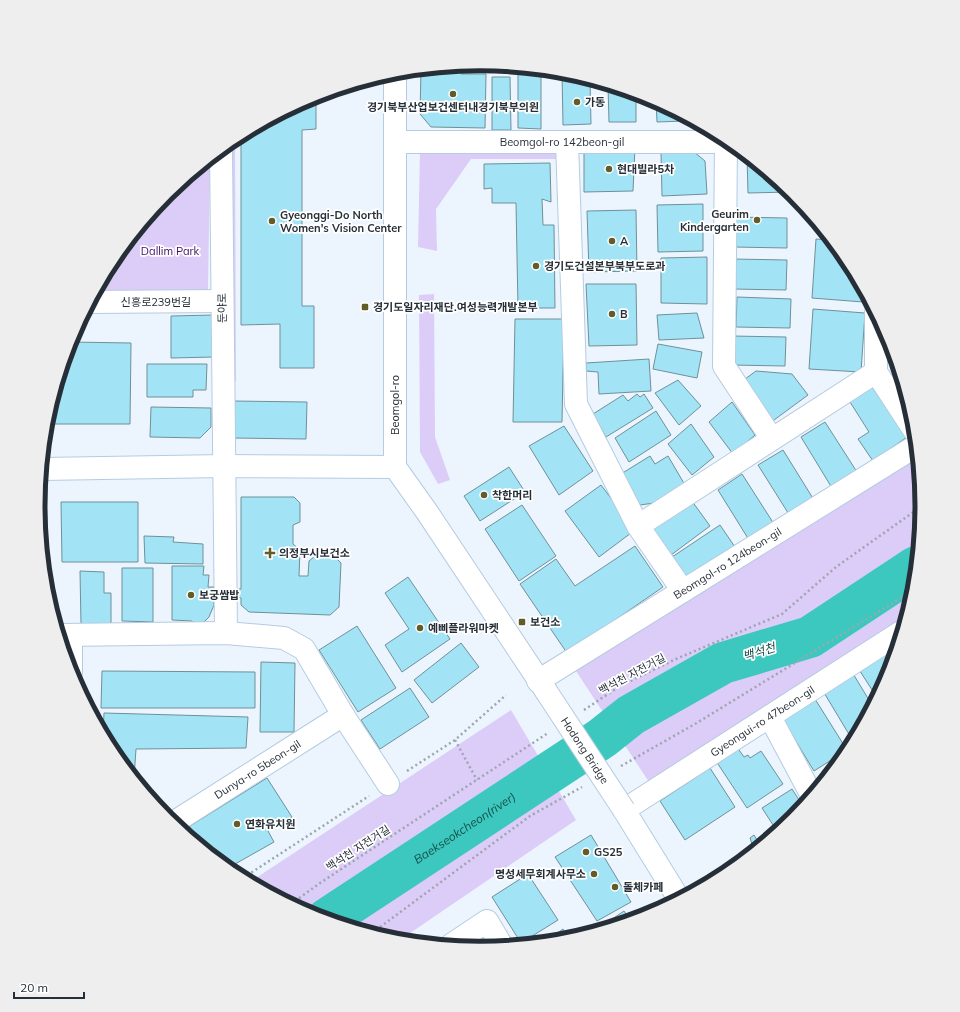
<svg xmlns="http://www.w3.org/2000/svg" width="960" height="1012" font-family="Mulish,'Noto Sans KR',sans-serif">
<rect width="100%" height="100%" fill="#ecf5fe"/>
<g fill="#dcccf8">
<polygon points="235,138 236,381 226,380 226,145"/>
<polygon points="560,149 560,159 471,159 436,209 437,251 418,247 420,151"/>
<polygon points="210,159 208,290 97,290 113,260 168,193"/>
<polygon points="434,294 435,437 450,480 438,484 420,452 419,295"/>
<polygon points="916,450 922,506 913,592 906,616 649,782 574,668"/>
<polygon points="511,710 576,820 400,940 394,939 311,914 250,882"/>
</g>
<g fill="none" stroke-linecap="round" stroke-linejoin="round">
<path stroke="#3cc8be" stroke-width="42" id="s1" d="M 327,919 L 602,738 L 631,715 L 723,663 L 810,637 L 916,567"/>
</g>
<g fill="#a2e4f6" stroke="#6f9099">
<polygon points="461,66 461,74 486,74 485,128 431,127 420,114 421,70"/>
<polygon points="518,72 541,72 541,129 518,128"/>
<polygon points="562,72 590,80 591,124 563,125"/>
<polygon points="492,77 510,77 511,130 492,130"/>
<polygon points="608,85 636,94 636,122 609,122"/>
<polygon points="316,96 316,129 302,130 302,306 314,306 314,368 280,368 280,324 241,325 241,135"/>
<polygon points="656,101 684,116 684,121 657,122"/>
<polygon points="635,147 633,191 584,192 584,148"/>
<polygon points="693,151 705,161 707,194 662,196 661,152"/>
<polygon points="747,156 791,192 748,193"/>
<polygon points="550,163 551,202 542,199 543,225 554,225 555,308 518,308 516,203 492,203 492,188 484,189 484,164"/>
<polygon points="703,204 703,251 658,252 657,205"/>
<polygon points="636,210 637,271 589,272 587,211"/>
<polygon points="733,217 787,218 787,248 733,247"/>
<polygon points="816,239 830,240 848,261 864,291 863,302 812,298"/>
<polygon points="707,257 707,304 661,303 661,258"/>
<polygon points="733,259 787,260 786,290 732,289"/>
<polygon points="586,284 636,284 637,345 589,346"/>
<polygon points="737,297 791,299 790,328 736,327"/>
<polygon points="813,309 865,313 861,372 809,369"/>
<polygon points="697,313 704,338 659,340 657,315"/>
<polygon points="214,315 214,357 171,358 171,316"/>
<polygon points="515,319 564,319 562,422 513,422"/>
<polygon points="732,336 786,337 785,366 731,365"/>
<polygon points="70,342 131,343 130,424 46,424"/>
<polygon points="658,344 702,352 697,378 653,369"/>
<polygon points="649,359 651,391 599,394 598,372 586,371 586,363"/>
<polygon points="147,364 207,364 206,390 193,390 193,397 147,397"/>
<polygon points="756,371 792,374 808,395 770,423 741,382"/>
<polygon points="678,380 701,406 679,425 655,393"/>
<polygon points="872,387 907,437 873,461 858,439 869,432 850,402"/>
<polygon points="637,394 640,397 644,394 653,408 606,437 593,414 623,395 628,401"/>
<polygon points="233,401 307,402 306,439 232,438"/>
<polygon points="732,402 755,435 733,454 709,422"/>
<polygon points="151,407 211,408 211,427 200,438 150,437"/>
<polygon points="656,411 671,435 629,462 615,438"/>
<polygon points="825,422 857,472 832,488 801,437"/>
<polygon points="691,424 714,457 692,475 668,444"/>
<polygon points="564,426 593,471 559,495 529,446"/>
<polygon points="783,450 814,500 790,516 758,465"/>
<polygon points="650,456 655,464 668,456 685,485 654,503 640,505 621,474"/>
<polygon points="509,467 525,492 480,521 464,496"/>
<polygon points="742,474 774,524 749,540 718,490"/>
<polygon points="601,485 635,530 599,557 565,511"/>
<polygon points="241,497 294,497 300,503 300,522 293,525 293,544 300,550 299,576 308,576 309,561 315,556 335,557 341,563 339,607 330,615 249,612 241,605 241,598 236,597 236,589 241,589"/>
<polygon points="689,497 710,526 667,558 651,524"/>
<polygon points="61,502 138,502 138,562 62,562"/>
<polygon points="522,505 556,556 519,581 485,529"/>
<polygon points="720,525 737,550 698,577 684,575 672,557"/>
<polygon points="144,536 174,537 173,542 203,544 203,564 145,563"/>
<polygon points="635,546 663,587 567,653 520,584 556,559 575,586"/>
<polygon points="172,566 204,566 203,575 209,575 208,587 214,587 214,605 209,617 204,622 193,625 192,621 172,620"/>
<polygon points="122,568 153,568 153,622 122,621"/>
<polygon points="80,571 104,572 104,593 111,593 111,626 81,625"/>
<polygon points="408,577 450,639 402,672 385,645 409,629 385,593"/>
<polygon points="357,626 396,688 358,712 319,650"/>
<polygon points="461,643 479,667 432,703 414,680"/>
<polygon points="898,643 888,675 881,689 874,693 858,668"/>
<polygon points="261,662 295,663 294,732 260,732"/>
<polygon points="102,671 255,672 255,708 101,708"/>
<polygon points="852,672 872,705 853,741 823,691"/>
<polygon points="410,688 429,717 380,749 361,720"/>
<polygon points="815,699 847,750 814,771 783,720"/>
<polygon points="104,713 248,717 246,748 136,749 134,778 112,751 103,734"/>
<polygon points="737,747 744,757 748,755 750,758 761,751 783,784 747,808 716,761"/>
<polygon points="710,768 735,807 685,840 660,801"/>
<polygon points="267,778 292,817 268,831 274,842 228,868 182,831"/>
<polygon points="792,789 803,806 792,819 777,831 762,808"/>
<polygon points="591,835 631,902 597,921 555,857"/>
<polygon points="754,835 760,845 754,850 750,838"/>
<polygon points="528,874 558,920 521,943 492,897"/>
<polygon points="624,911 630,920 596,930"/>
<polygon points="563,929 569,939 545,942"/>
<polygon points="480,931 491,947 480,948 458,946"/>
</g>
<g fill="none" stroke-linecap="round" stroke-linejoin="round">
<g stroke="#b4cce1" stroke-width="24">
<g id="minor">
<polyline points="395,72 395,467 427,512 546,691"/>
<path id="s2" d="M 395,142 L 730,142"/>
<polyline points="567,142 576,404 638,526 683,591"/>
<polyline points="726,142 724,366 772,439"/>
<polyline points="221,150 226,633"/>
<polyline points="90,302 222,301"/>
<polyline points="876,313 876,372 914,430"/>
<polyline points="42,469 224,466 395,467"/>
<polyline points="638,526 876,372"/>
<polyline points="60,635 226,633 284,638 304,649 343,715 388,784"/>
<polyline points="71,672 71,635"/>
<path id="s3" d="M 538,681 L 916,446"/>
<polyline points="770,717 810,792"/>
<path id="s4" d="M 173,823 L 343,715"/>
<path id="s5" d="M 679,899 L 624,810 L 901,632"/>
<polyline points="451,945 487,921 502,946"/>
</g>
</g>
<g stroke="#9da6af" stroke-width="2.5" stroke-dasharray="2 3" stroke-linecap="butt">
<polyline points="584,710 620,686 676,659 782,614 836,567 922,506"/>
<polyline points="455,740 477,780"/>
<polyline points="621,766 695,724 914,590"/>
<polyline points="407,771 455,740 506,695"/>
<polyline points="243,878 369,796"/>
<polyline points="291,904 320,883 548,733"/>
<polyline points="372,933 530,816 582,787"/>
</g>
<use href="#minor" stroke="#fff" stroke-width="22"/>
<g stroke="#b4cce1" stroke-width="24" stroke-linecap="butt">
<g id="minor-bridge">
<path id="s6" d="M 546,691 L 624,810"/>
</g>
</g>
<use href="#minor-bridge" stroke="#fff" stroke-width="22"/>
</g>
<g fill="#625c29" stroke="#fff" stroke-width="1.5">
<circle cx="453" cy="94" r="4"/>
<circle cx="577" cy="102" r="4"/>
<circle cx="609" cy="169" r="4"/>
<circle cx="757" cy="220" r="4"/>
<circle cx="272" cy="221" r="4"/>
<circle cx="612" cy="241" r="4"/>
<circle cx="536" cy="266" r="4"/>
<rect x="361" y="303" width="8" height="8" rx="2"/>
<circle cx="612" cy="314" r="4"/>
<circle cx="484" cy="495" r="4"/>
<path d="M268 547h4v4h4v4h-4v4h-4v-4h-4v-4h4z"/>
<circle cx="191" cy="595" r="4"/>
<rect x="518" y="618" width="8" height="8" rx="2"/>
<circle cx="420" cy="628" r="4"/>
<circle cx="237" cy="824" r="4"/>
<circle cx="586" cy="852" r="4"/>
<circle cx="594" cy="874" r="4"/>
<circle cx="615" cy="887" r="4"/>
</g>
<g text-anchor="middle" stroke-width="3.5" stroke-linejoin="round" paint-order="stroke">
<g font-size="11" font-weight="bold" fill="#262f37" stroke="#fff" text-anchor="start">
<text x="585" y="106">가동</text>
<text x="453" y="111" text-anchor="middle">경기북부산업보건센터내경기북부의원</text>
<text x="617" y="173">현대빌라5차</text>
<text x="749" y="218" text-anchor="end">Geurim<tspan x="749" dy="13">Kindergarten</tspan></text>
<text x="280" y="219">Gyeonggi-Do North<tspan x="280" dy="13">Women's Vision Center</tspan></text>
<text x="620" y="245">A</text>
<text x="544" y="270">경기도건설본부북부도로과</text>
<text x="373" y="311">경기도일자리재단.여성능력개발본부</text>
<text x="620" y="318">B</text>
<text x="492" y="499">착한머리</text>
<text x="279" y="557">의정부시보건소</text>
<text x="199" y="599">보궁쌈밥</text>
<text x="530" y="626">보건소</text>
<text x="428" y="632">예삐플라워마켓</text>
<text x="245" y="828">연화유치원</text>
<text x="594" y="856">GS25</text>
<text x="586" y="878" text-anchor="end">명성세무회계사무소</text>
<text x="623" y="891">돌체카페</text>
</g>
<g font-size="11" fill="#262f37" stroke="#fff">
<text dy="4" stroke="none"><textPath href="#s2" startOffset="167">Beomgol-ro 142beon-gil</textPath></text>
<text x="156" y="306">신흥로239번길</text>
<text transform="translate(222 308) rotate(-91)" y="4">둔야로</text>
<text transform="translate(395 405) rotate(-90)" y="4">Beomgol-ro</text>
<text dy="4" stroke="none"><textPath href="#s3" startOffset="223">Beomgol-ro 124beon-gil</textPath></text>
<text transform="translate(632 674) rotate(-28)" y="4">백석천 자전거길</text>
<text dy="4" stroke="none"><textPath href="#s5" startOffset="269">Gyeongui-ro 47beon-gil</textPath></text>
<text dy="4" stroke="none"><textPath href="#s6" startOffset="71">Hodong Bridge</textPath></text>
<text dy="4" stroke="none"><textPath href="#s4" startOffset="100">Dunya-ro 5beon-gil</textPath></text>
<text transform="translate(358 848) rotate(-33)" y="4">백석천 자전거길</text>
</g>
<g font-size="11" fill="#3f0b6a" stroke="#fff">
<text x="170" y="255">Dallim Park</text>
</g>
<g font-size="12" font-style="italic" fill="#154f4b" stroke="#fff">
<text transform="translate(759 652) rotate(-17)" y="4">백석천</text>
<text dy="4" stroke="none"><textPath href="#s1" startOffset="165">Baekseokcheon(river)</textPath></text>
</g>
</g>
<path d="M0 0H960V1012H0ZM45 506a435 435 0 1 1 870 0a435 435 0 1 1-870 0Z" fill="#eeeeef" fill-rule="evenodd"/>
<path fill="none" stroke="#262f37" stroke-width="5" d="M45 506a435 435 0 1 1 870 0a435 435 0 1 1-870 0Z"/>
<path d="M14 992v6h70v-6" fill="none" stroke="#262f37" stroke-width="2"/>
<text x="20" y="992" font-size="12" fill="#262f37" stroke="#ffffff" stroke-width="3" paint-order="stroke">20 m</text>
</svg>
